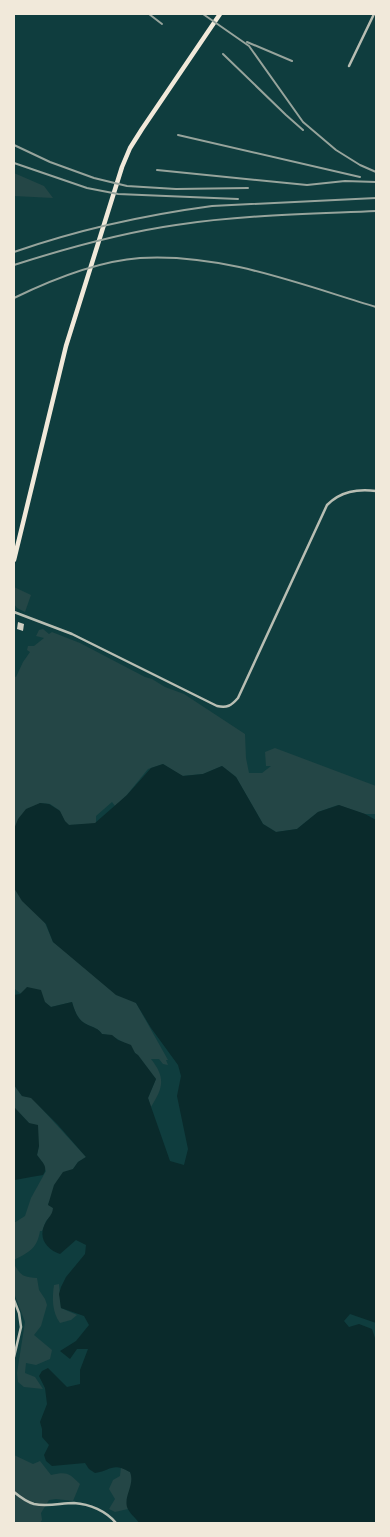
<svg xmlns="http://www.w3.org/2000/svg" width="390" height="1537" font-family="'Fira Sans',sans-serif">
<rect width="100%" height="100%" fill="#0f3d3e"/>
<g fill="#244646">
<polygon points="14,173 44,186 53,198 14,196"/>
<polygon points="14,587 31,595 25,612 17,608 14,604"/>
<polygon points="43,629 49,634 52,632 80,643 145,677 152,679 165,687 184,694 245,734 246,758 249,773 262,773 271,766 266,766 265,752 275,748 376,786 376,814 365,814 338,805 318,812 297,829 276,832 263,824 236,777 222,766 203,774 182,776 163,764 148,769 126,796 115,806 112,802 96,816 96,824 69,825 65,822 59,810 50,804 40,803 14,830 14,676 16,677 23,662 30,652 27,650 28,646 34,646 44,638 36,636 39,630"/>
<path d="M 14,886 L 45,923 L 53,942 L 136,1003 L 168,1060 L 166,1060 L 168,1065 L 163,1064 L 159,1059 L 151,1059 C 166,1078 163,1088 151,1107 L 148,1098 L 156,1079 C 141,1060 127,1037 102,1034 C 98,1028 94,1028 88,1025 C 78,1021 75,1012 72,1002 L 51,1007 C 38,997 25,1000 14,988 Z"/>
<path d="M 14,1085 L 22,1096 L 31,1097 L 86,1157 L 78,1162 L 48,1204 L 53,1208 L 53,1214 L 46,1221 L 42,1231 L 40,1231 C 37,1249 29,1252 14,1260 L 14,1223 L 25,1216 L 31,1198 L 46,1171 L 37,1155 L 39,1146 L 29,1123 L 14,1107 Z"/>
<path d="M 14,1264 C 21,1276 23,1277 37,1278 L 39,1290 L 45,1299 L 47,1305 L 41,1326 L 34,1335 L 52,1350 L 50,1359 L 36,1365 L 26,1363 L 25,1373 L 35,1377 L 43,1389 L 24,1387 L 18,1382 L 17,1373 L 25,1322 L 14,1293 Z"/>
<path d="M 59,1284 L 61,1308 L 77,1315 L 71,1320 L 60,1323 C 52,1312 52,1298 54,1285 Z"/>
<path d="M 14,1455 L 33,1464 L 40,1461 L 51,1475 C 66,1472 68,1472 80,1484 L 73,1501 L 56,1499 L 49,1500 L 41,1513 L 42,1520 L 40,1523 L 14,1523 Z"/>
<polygon points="121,1467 130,1472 133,1478 128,1509 115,1512 109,1509 115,1499 109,1489 113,1480 120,1476"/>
</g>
<g fill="#0a2a2b">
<path d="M 163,764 L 183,776 L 203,774 L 222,766 L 236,777 L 263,824 L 276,832 L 297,829 L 318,812 L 339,805 L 365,814 L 376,820 L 376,1323 L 350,1314 L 344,1321 L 349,1327 L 359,1324 L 372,1329 L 376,1341 L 376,1523 L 139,1523 C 136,1518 129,1513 127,1507 C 124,1495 135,1485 130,1472 C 112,1462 112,1470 95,1473 L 89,1469 L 85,1463 L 52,1466 L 46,1461 L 44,1455 L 49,1445 L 42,1437 L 42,1429 L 40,1422 L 47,1404 L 45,1388 L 39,1376 L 42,1371 L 48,1368 L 67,1387 L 80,1384 L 80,1370 L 88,1349 L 77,1349 L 70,1359 L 60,1351 L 76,1341 L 89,1325 L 84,1316 L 61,1308 L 59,1294 L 61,1287 L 66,1277 L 85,1254 L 86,1245 L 76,1240 L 60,1254 C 46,1249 37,1237 46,1222 C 49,1216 52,1216 53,1208 L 48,1205 L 54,1185 L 63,1172 L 73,1169 L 78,1162 L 86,1157 L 58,1125 L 31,1098 L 22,1096 L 14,1085 L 14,995 L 20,994 L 27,987 L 41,990 L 45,1002 L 51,1007 L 72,1002 C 75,1012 78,1021 88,1025 C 94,1028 98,1028 102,1034 L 112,1035 L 118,1040 L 131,1045 L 135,1053 L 138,1055 L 156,1079 L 148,1098 L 170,1161 L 184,1165 L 188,1149 L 177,1096 L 181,1076 L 178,1065 L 151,1028 L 136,1003 L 116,995 L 53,942 L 46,924 L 22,901 L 14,888 L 14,829 L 18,819 L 26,809 L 40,803 L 49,804 L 60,811 L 65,821 L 69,825 L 95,823 L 127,795 L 151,768 Z"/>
<path d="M 14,1107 L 29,1123 L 38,1125 L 39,1146 L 37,1155 C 42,1162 49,1167 43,1175 L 31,1177 L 15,1180 L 14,1184 Z"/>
</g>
<polygon fill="#cfcfc3" points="18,622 24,624 23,631 17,629"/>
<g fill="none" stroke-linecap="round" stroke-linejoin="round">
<g stroke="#b8beb3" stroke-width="2.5">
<polyline points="349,66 374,14"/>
<path d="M 14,612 L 72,634 L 217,706 C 227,708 231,706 238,698 L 327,505 C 341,491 357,489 376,491"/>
<polyline points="14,1300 19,1313 21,1327 14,1357"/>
<path d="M 14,1492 C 20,1497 27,1502 34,1504 C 48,1507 61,1503 74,1503 C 90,1504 106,1511 116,1523"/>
</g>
<polyline stroke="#f1e9da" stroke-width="4.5" points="14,560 66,346 122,167 130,148 142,129 220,14"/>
<g stroke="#97a49c" stroke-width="2">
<polyline points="149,14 162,24"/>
<polyline points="203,14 249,46 303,122 336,150 360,165 376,172"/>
<polyline points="247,42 292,61"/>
<polyline points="223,54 286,115 303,130"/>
<polyline points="178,135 360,177"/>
<polyline points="14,145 50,162 94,178 127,186 176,189 248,188"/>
<polyline points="14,163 87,188 118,194 238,199"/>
<polyline points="157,170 307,185 345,181 376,182"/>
<path d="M 14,252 C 77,230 145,215 212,206 L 376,198"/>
<path d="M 14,265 C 67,248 120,233 176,225 C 242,215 309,214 376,211"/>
<polyline points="376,296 376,297"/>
<path d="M 14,298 C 51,280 98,261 140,258 C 222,253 299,284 376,307"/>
</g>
</g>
<rect width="390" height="1537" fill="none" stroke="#f1e9da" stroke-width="30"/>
</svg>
